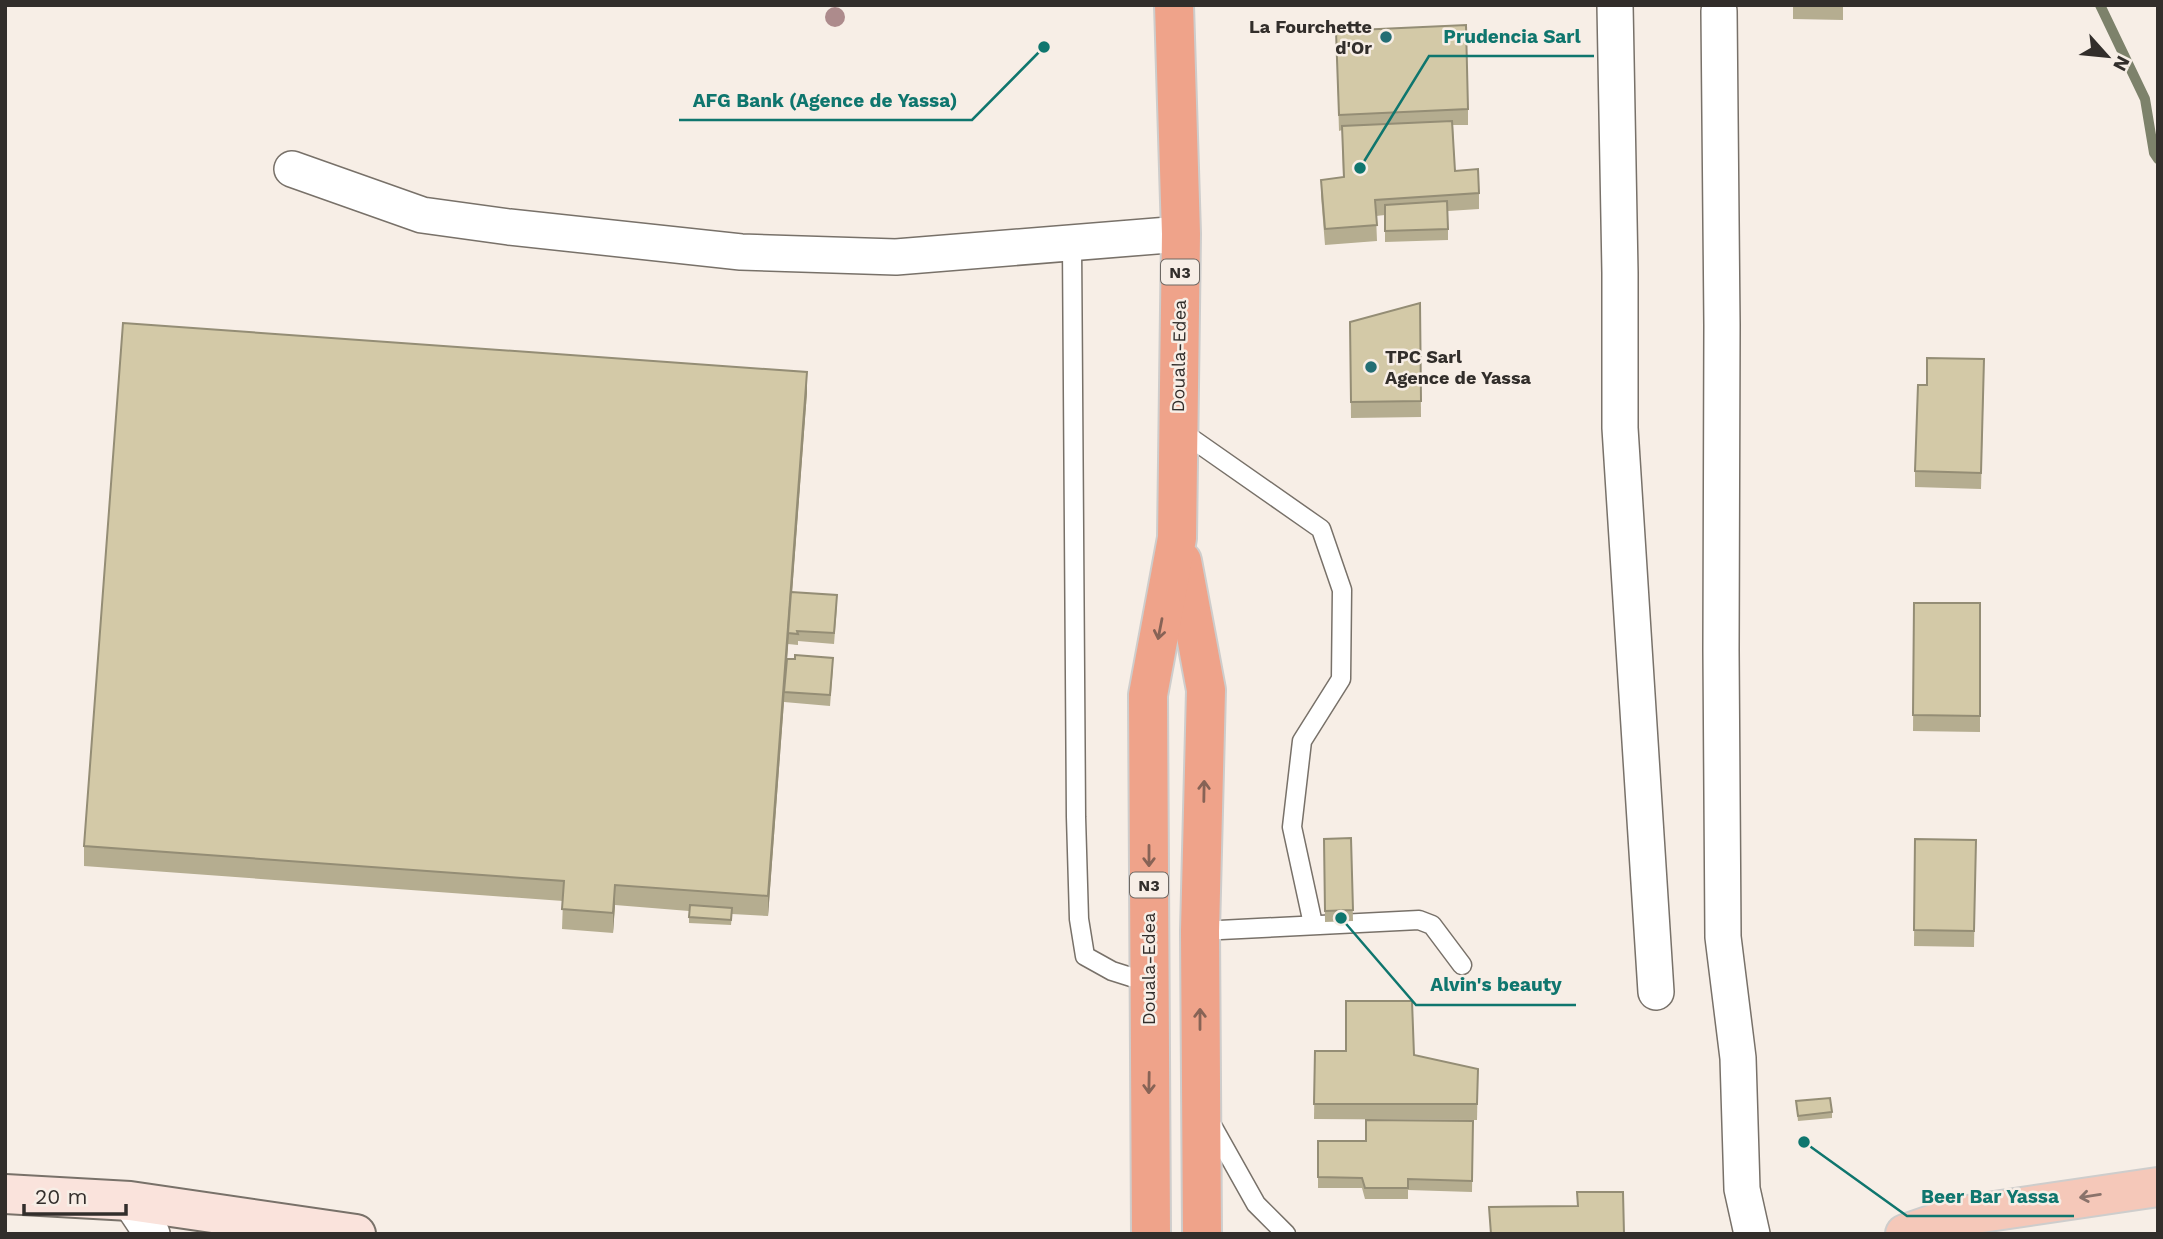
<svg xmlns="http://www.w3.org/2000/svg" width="2163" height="1239" font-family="'Work Sans',sans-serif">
<rect width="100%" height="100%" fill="#f7eee6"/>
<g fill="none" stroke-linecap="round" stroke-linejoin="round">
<polyline stroke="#7d826b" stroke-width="10" points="2100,5 2145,99 2154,153 2158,159"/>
<g stroke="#787169" stroke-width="21">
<g id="lane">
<polyline points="1072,244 1076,817 1079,919 1085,956 1112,971 1150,983"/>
<polyline points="1178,429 1321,529 1342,590 1341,679 1302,741 1292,827 1313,924"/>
<polyline points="1200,931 1419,920 1432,925 1462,965"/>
<polyline points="1210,1122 1256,1204 1286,1234"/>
</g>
</g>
<g stroke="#787169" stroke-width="38">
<g id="street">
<polyline points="1615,5 1620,273 1620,428 1656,992"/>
<polyline points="1719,11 1722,325 1721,650 1723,937 1738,1058 1742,1189 1752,1234"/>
<polyline points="292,169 422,215 509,227 741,252 896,257 1181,234"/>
<polyline points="130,1201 152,1234"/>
</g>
</g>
<g stroke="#787169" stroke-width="42">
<polyline id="secondary" points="5,1194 130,1201 356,1234"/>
</g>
<g stroke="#cecdcc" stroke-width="42">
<polyline id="primary" points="1905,1234 1954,1217 2158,1187"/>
</g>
<g stroke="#cecdcc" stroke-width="42">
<g id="highway">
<polyline points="1182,561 1206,690 1200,931 1202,1234"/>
<polyline points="1151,1234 1148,695 1177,538 1181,234 1174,5"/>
</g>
</g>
<use href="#lane" stroke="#fff" stroke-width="18"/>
<use href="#street" stroke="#fff" stroke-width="35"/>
<use href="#secondary" stroke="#fae3dc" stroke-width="38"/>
<use href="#primary" stroke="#f5c8b9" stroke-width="38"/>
<use href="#highway" stroke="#efa38a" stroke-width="38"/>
</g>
<circle fill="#ad8b8c" cx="835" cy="17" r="10"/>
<g fill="#b5ad90">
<polygon points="1793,5 1843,5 1843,20 1793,19"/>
<polygon points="1336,31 1468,109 1468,125 1453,125 1455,171 1479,193 1479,209 1448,211 1448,240 1385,242 1385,215 1376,216 1377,241 1325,245 1321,196 1321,180 1343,177 1342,130 1339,131"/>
<polygon points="1420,303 1421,417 1351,418 1350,322"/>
<polygon points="1984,375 1981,489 1915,487 1915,471"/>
<polygon points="807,392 792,592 837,606 834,644 798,641 798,645 788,644 788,643 787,659 833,668 830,706 784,702 768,916 732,914 731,925 689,923 689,911 615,905 613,933 562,929 563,901 84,866 84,846"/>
<polygon points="1914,603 1980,603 1980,732 1913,731"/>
<polygon points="1351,838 1353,921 1325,922 1324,839"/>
<polygon points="1915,839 1976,840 1974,947 1914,946"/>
<polygon points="1315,1051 1346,1051 1414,1055 1478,1069 1477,1120 1314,1119"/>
<polygon points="1796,1101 1832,1112 1832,1118 1798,1121"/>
<polygon points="1473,1121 1472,1192 1408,1190 1408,1199 1365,1199 1362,1188 1318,1188 1318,1141 1366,1141"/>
</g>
<g fill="#948d75">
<polygon points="807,372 807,392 768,916 768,896"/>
<polygon points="615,885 615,905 613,933 613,913"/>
</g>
<g fill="#d3c9a7" stroke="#948d75" stroke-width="2">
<polygon points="1466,25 1468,109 1339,115 1336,31"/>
<polygon points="1452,121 1455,171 1478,169 1479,193 1375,200 1377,225 1325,229 1321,180 1344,177 1342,126"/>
<polygon points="1447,201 1448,229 1385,231 1385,205"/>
<polygon points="1420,303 1421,401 1351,402 1350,322"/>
<polygon points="123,323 807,372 768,896 615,885 613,913 562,909 564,881 84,846"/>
<polygon points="1927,358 1984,359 1981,473 1915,471 1918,385 1927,385"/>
<polygon points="791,592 837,595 834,633 797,631 798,634 788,633"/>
<polygon points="1914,603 1980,603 1980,716 1913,715"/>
<polygon points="795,655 833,658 830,695 784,692 787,659 795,659"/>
<polygon points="1351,838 1353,910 1325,911 1324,839"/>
<polygon points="1915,839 1976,840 1974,931 1914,930"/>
<polygon points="690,905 732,908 731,920 689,917"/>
<polygon points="1346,1001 1412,1001 1414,1055 1478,1069 1477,1104 1314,1104 1315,1051 1346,1051"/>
<polygon points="1830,1098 1832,1112 1798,1116 1796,1101"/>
<polygon points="1366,1120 1473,1121 1472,1181 1408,1179 1408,1188 1365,1188 1362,1178 1318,1177 1318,1141 1366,1141"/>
<polygon points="1577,1192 1623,1192 1624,1234 1491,1234 1489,1207 1578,1206"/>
</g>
<defs><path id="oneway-shaft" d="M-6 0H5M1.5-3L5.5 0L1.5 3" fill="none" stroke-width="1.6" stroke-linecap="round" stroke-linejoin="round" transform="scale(1.75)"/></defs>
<g stroke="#876356">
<use href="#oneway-shaft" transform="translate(1160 629) rotate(101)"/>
<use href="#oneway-shaft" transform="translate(1204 791) rotate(-89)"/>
<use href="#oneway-shaft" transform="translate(1149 856) rotate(90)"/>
<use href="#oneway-shaft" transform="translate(1200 1019) rotate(-90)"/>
<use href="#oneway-shaft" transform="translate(1149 1083) rotate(91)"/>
</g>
<use stroke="#8a736b" href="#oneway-shaft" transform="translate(2090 1196) rotate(171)"/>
<g fill="#236e74" stroke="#f7eee6" stroke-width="2.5">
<circle cx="1386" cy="37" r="7"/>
<circle cx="1371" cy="367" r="7"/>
</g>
<g text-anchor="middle" stroke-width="5" stroke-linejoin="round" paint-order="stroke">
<g fill="#f7eee6" stroke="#6d6863" stroke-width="2">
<rect x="1161" y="259.5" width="38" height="25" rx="5"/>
<rect x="1130" y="872.5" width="38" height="25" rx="5"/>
</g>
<g font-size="16" font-weight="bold" fill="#322e2b">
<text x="1180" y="278">N3</text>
<text x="1149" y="891">N3</text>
</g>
<g font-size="18" font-weight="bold" fill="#322e2b" stroke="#f7eee6" text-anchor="end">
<text x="1372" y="33">La Fourchette<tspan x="1372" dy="21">d'Or</tspan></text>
<text x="1385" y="363" text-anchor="start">TPC Sarl<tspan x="1385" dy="21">Agence de Yassa</tspan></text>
</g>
<g font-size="18" fill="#322e2b" stroke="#f7eee6">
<text transform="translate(1179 356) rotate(-89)" y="6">Douala-Edea</text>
<text transform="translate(1149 969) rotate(-90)" y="6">Douala-Edea</text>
</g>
</g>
<path fill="none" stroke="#0f766e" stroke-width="2.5" d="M1360 168L1429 56H1594M1044 47L972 120H679M1341 918L1416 1005H1576M1804 1142L1907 1216H2074"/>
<g fill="#0f766e" stroke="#f7eee6" stroke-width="2.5">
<circle cx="1360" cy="168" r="7"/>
<circle cx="1044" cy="47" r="7"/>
<circle cx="1341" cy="918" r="7"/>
<circle cx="1804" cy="1142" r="7"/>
</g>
<g font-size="19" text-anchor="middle" font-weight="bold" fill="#0f766e" stroke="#f7eee6" stroke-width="5" stroke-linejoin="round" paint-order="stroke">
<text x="1512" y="43">Prudencia Sarl</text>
<text x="825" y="107">AFG Bank (Agence de Yassa)</text>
<text x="1496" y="991">Alvin's beauty</text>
<text x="1990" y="1203">Beer Bar Yassa</text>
</g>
<rect width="2163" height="1239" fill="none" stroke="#322e2b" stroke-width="14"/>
<g transform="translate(2107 56) rotate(117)" stroke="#f7eee6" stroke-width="5" paint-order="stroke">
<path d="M0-5L12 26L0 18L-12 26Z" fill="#322e2b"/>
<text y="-10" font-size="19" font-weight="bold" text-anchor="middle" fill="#322e2b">N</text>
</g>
<path d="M24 1204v10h102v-10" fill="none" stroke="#322e2b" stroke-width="3.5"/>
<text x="35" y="1204" font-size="21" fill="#322e2b" stroke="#f7eee6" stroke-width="5" paint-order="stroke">20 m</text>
</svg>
